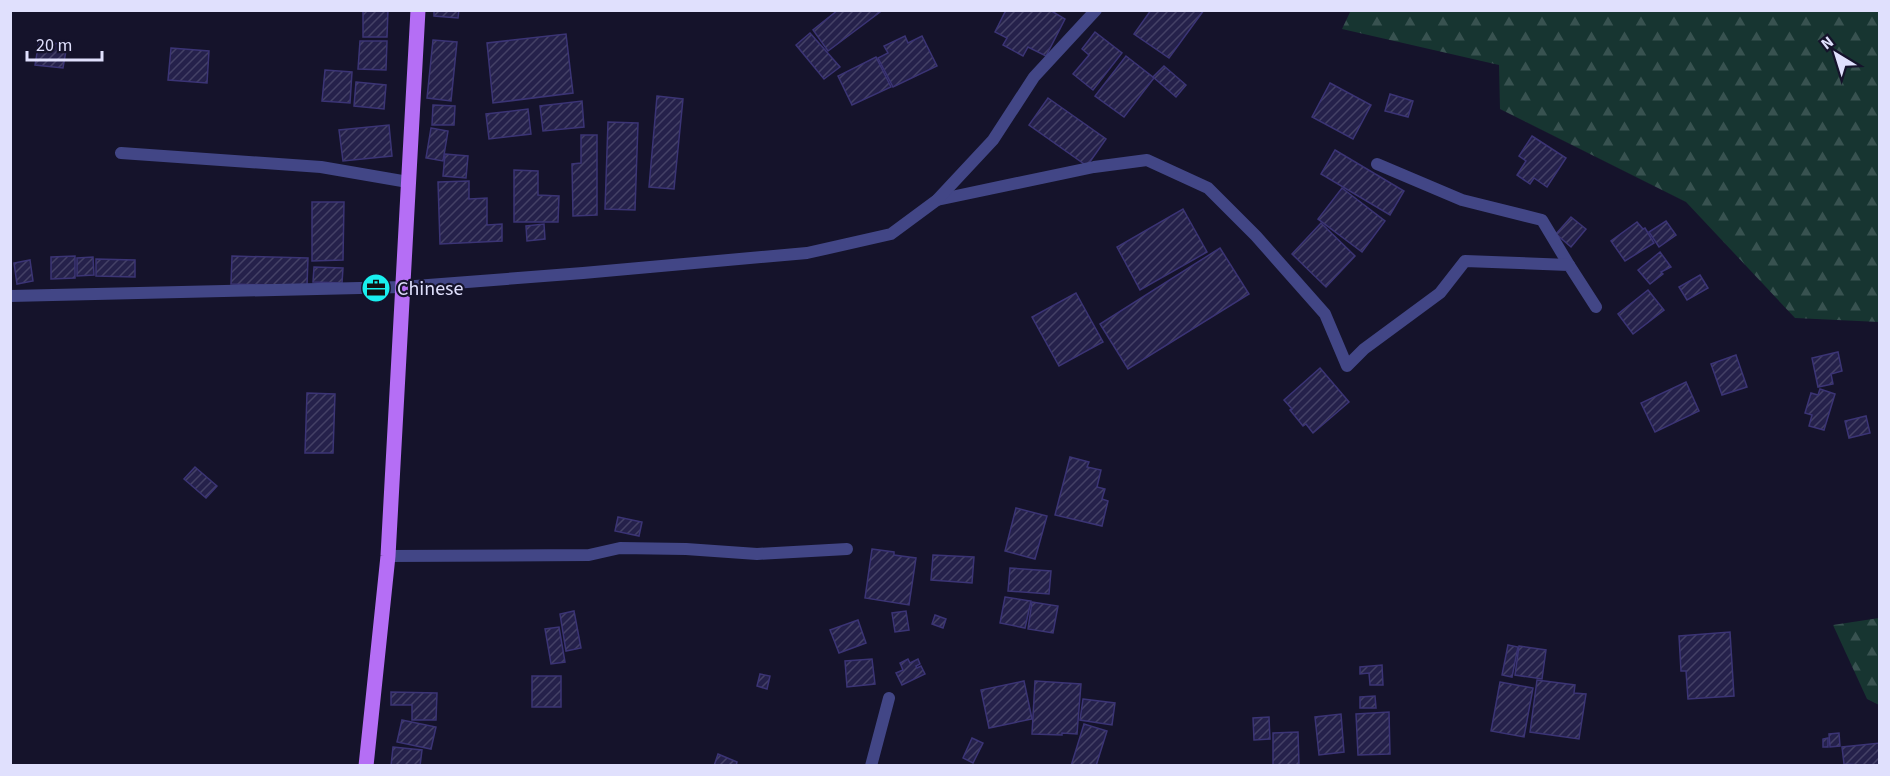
<svg xmlns="http://www.w3.org/2000/svg" width="1890" height="776" font-family="'Source Sans 3',sans-serif">
<defs>
<pattern id="forest-firs" width="22" height="20" patternUnits="userSpaceOnUse" patternTransform="scale(1.5)"><rect width="22" height="20" fill="#173531"/><path d="M5 1l3.5 6h-7zM16 11l3.5 6h-7z" fill="#385250"/></pattern>
<pattern id="building-hatch" width="6" height="6" patternUnits="userSpaceOnUse" patternTransform="scale(1.5)"><rect width="6" height="6" fill="#25214b"/><path d="M-1 1l2-2M0 6l6-6M5 7l2-2" fill="none" stroke="#444166"/></pattern>
</defs>
<rect width="100%" height="100%" fill="#15132b"/>
<g fill="url(#forest-firs)">
<polygon points="1351,10 1879,11 1879,322 1795,318 1686,202 1500,109 1499,65 1342,29"/>
<polygon points="1879,618 1880,618 1879,705 1867,699 1833,625"/>
</g>
<g fill="url(#building-hatch)" stroke="#3b3475" stroke-width="1.5">
<polygon points="363,10 388,10 387,37 363,37"/>
<polygon points="434,10 459,10 458,18 434,16"/>
<polygon points="838,10 879,10 880,12 828,51 813,30"/>
<polygon points="1006,10 1050,10 1065,19 1046,56 1028,47 1023,56 1003,45 1007,38 995,32"/>
<polygon points="1151,10 1204,10 1169,58 1134,34"/>
<polygon points="1095,32 1122,53 1093,90 1073,74 1089,55 1082,49"/>
<polygon points="810,33 840,67 824,79 796,45"/>
<polygon points="566,34 573,93 493,103 487,43"/>
<polygon points="905,36 908,43 922,36 937,66 893,87 878,58 888,53 884,46"/>
<polygon points="433,40 457,42 451,101 427,98"/>
<polygon points="39,41 67,45 63,68 35,65"/>
<polygon points="360,41 387,41 386,70 358,69"/>
<polygon points="171,48 209,51 207,83 168,80"/>
<polygon points="1126,56 1154,78 1124,117 1095,96"/>
<polygon points="876,57 891,87 852,105 838,76"/>
<polygon points="1164,66 1186,85 1176,97 1153,77"/>
<polygon points="325,70 352,72 350,103 322,101"/>
<polygon points="356,82 386,85 384,109 354,106"/>
<polygon points="1330,83 1371,105 1353,139 1312,117"/>
<polygon points="1390,94 1413,101 1408,117 1385,111"/>
<polygon points="657,96 683,99 674,189 649,187"/>
<polygon points="1048,98 1106,139 1087,166 1029,125"/>
<polygon points="582,101 584,127 543,131 540,106"/>
<polygon points="433,105 455,106 454,125 432,125"/>
<polygon points="528,109 531,134 489,139 486,114"/>
<polygon points="608,122 638,123 635,210 605,209"/>
<polygon points="389,125 392,156 343,161 339,130"/>
<polygon points="431,128 448,131 443,161 426,158"/>
<polygon points="581,135 597,135 597,215 573,216 572,164 581,163"/>
<polygon points="1532,136 1566,158 1547,187 1534,178 1530,184 1517,175 1526,161 1519,156"/>
<polygon points="1335,150 1404,191 1390,215 1321,174"/>
<polygon points="445,154 468,156 466,178 443,176"/>
<polygon points="514,170 538,171 538,195 559,196 558,222 514,222"/>
<polygon points="469,181 469,199 487,198 487,225 502,224 502,241 440,244 438,182"/>
<polygon points="1342,188 1385,221 1362,252 1318,219"/>
<polygon points="312,202 344,202 343,260 312,261"/>
<polygon points="1183,209 1207,252 1140,290 1117,247"/>
<polygon points="1571,217 1586,229 1571,247 1556,234"/>
<polygon points="1666,221 1676,235 1659,247 1649,232"/>
<polygon points="1637,222 1643,229 1645,228 1654,243 1625,261 1611,241"/>
<polygon points="1321,223 1355,256 1326,287 1292,254"/>
<polygon points="544,224 545,239 527,241 526,226"/>
<polygon points="1220,248 1249,294 1128,369 1100,324"/>
<polygon points="1660,252 1671,267 1661,272 1663,274 1650,284 1638,270"/>
<polygon points="75,256 75,278 51,279 51,257"/>
<polygon points="232,256 308,258 307,286 231,284"/>
<polygon points="93,257 94,275 77,276 77,258"/>
<polygon points="96,259 135,260 135,277 96,276"/>
<polygon points="30,260 33,281 17,284 14,263"/>
<polygon points="314,267 343,268 342,283 313,282"/>
<polygon points="1700,275 1708,288 1687,300 1679,287"/>
<polygon points="1648,290 1664,310 1633,334 1618,314"/>
<polygon points="1076,293 1103,342 1059,366 1032,317"/>
<polygon points="1838,352 1842,371 1831,374 1833,384 1818,387 1812,358"/>
<polygon points="1736,355 1747,387 1722,395 1711,364"/>
<polygon points="1320,368 1349,402 1313,433 1306,424 1303,426 1290,410 1292,409 1284,400"/>
<polygon points="1686,382 1699,411 1655,432 1641,403"/>
<polygon points="1820,389 1835,394 1824,430 1809,426 1812,415 1805,413 1811,393 1818,395"/>
<polygon points="307,393 335,394 333,453 305,453"/>
<polygon points="1866,416 1870,433 1849,438 1845,421"/>
<polygon points="1070,457 1089,462 1087,467 1101,470 1097,487 1105,489 1102,499 1108,501 1102,526 1055,515"/>
<polygon points="195,467 217,486 206,498 184,479"/>
<polygon points="1016,508 1047,516 1035,559 1005,551"/>
<polygon points="618,517 642,522 639,536 615,531"/>
<polygon points="872,549 894,552 894,555 916,558 909,605 865,598"/>
<polygon points="933,555 974,557 972,583 931,580"/>
<polygon points="1010,568 1051,571 1049,594 1008,591"/>
<polygon points="1005,597 1031,601 1025,628 1000,623"/>
<polygon points="1032,602 1058,606 1053,633 1028,629"/>
<polygon points="574,611 581,648 566,651 560,614"/>
<polygon points="906,611 909,630 895,632 892,613"/>
<polygon points="935,615 946,619 943,628 932,624"/>
<polygon points="858,620 866,643 839,653 830,630"/>
<polygon points="559,627 565,662 551,664 545,629"/>
<polygon points="1730,632 1734,696 1688,699 1686,671 1681,671 1679,636"/>
<polygon points="1508,645 1518,647 1512,677 1502,675"/>
<polygon points="1519,646 1546,650 1542,679 1515,675"/>
<polygon points="872,659 875,684 847,687 845,661"/>
<polygon points="908,659 910,663 918,659 920,664 916,666 917,668 921,666 925,674 902,685 896,673 903,670 900,663"/>
<polygon points="1382,665 1383,685 1370,685 1369,673 1360,674 1360,667"/>
<polygon points="760,674 770,676 767,689 757,686"/>
<rect x="532" y="676" width="29" height="31"/>
<polygon points="1537,680 1575,685 1574,693 1586,694 1579,739 1530,732"/>
<polygon points="1024,681 1032,719 989,728 981,690"/>
<polygon points="1035,681 1081,684 1077,734 1062,733 1062,735 1032,734"/>
<polygon points="1500,682 1533,688 1524,737 1491,731"/>
<polygon points="391,692 437,693 436,720 412,720 412,705 391,705"/>
<polygon points="1375,696 1376,708 1360,708 1360,697"/>
<polygon points="1083,699 1115,703 1112,725 1080,720"/>
<polygon points="1389,712 1390,754 1358,755 1356,714"/>
<polygon points="1341,714 1344,752 1319,755 1315,717"/>
<polygon points="1269,717 1270,739 1254,740 1253,718"/>
<polygon points="402,720 436,727 431,749 397,742"/>
<polygon points="1084,724 1107,731 1096,766 1071,766"/>
<polygon points="1298,732 1299,765 1273,765 1273,733"/>
<polygon points="1839,733 1840,746 1830,747 1829,734"/>
<polygon points="972,738 983,743 973,763 963,758"/>
<polygon points="1828,738 1828,747 1823,747 1823,739"/>
<polygon points="1880,743 1880,766 1844,764 1842,747"/>
<polygon points="393,747 422,750 420,766 391,766"/>
<polygon points="718,754 737,762 736,766 714,766"/>
</g>
<g fill="none" stroke-linecap="round" stroke-linejoin="round">
<polyline stroke="#424686" stroke-width="12" points="121,153 321,167 408,182"/>
<g stroke="#424686" stroke-width="12">
<polyline points="1377,164 1462,200 1542,220 1569,265"/>
<polyline points="937,200 1094,167 1147,160 1208,188 1256,236 1325,314 1347,366 1364,349 1440,293 1465,261 1569,265 1596,307"/>
<polyline points="10,296 402,287 583,273 807,253 891,234 937,200 993,140 1034,77 1096,10"/>
<polyline points="388,556 589,555 620,548 686,549 757,554 847,549"/>
<polyline points="871,766 889,698"/>
</g>
<polyline stroke="#b56ef5" stroke-width="15" points="366,766 388,556 418,10"/>
</g>
<defs>
<g id="office-disc" transform="scale(1.5)"><circle r="9.5" fill="#19efef" stroke="#15132b"/><path d="M-6-3h4V-5.5h4V-3h4V5H-6ZM-1-4.5V-3h2v-1.5ZM-6 0V1H6V0Z" fill="#111"/></g>
</defs>
<g fill-rule="evenodd">
<use href="#office-disc" x="376" y="288"/>
</g>
<g text-anchor="middle" stroke-width="4.5" stroke-linejoin="round" paint-order="stroke">
<g font-size="20" fill="#e0e0fd" stroke="#15132b" text-anchor="start">
<text x="397" y="295">Chinese</text>
</g>
</g>
<rect width="1890" height="776" fill="none" stroke="#e0e0fd" stroke-width="24"/>
<g transform="translate(1836 54) rotate(322)" stroke="#15132b" stroke-width="4.5" paint-order="stroke">
<path d="M0-4.5L10 22L0 15L-10 22Z" fill="#e0e0fd"/>
<text y="-9" font-size="16" font-weight="bold" text-anchor="middle" fill="#e0e0fd">N</text>
</g>
<path d="M27 51v9h75v-9" fill="none" stroke="#e0e0fd" stroke-width="3"/>
<text x="36" y="51" font-size="18" fill="#e0e0fd" stroke="#15132b" stroke-width="4.5" paint-order="stroke">20 m</text>
</svg>
